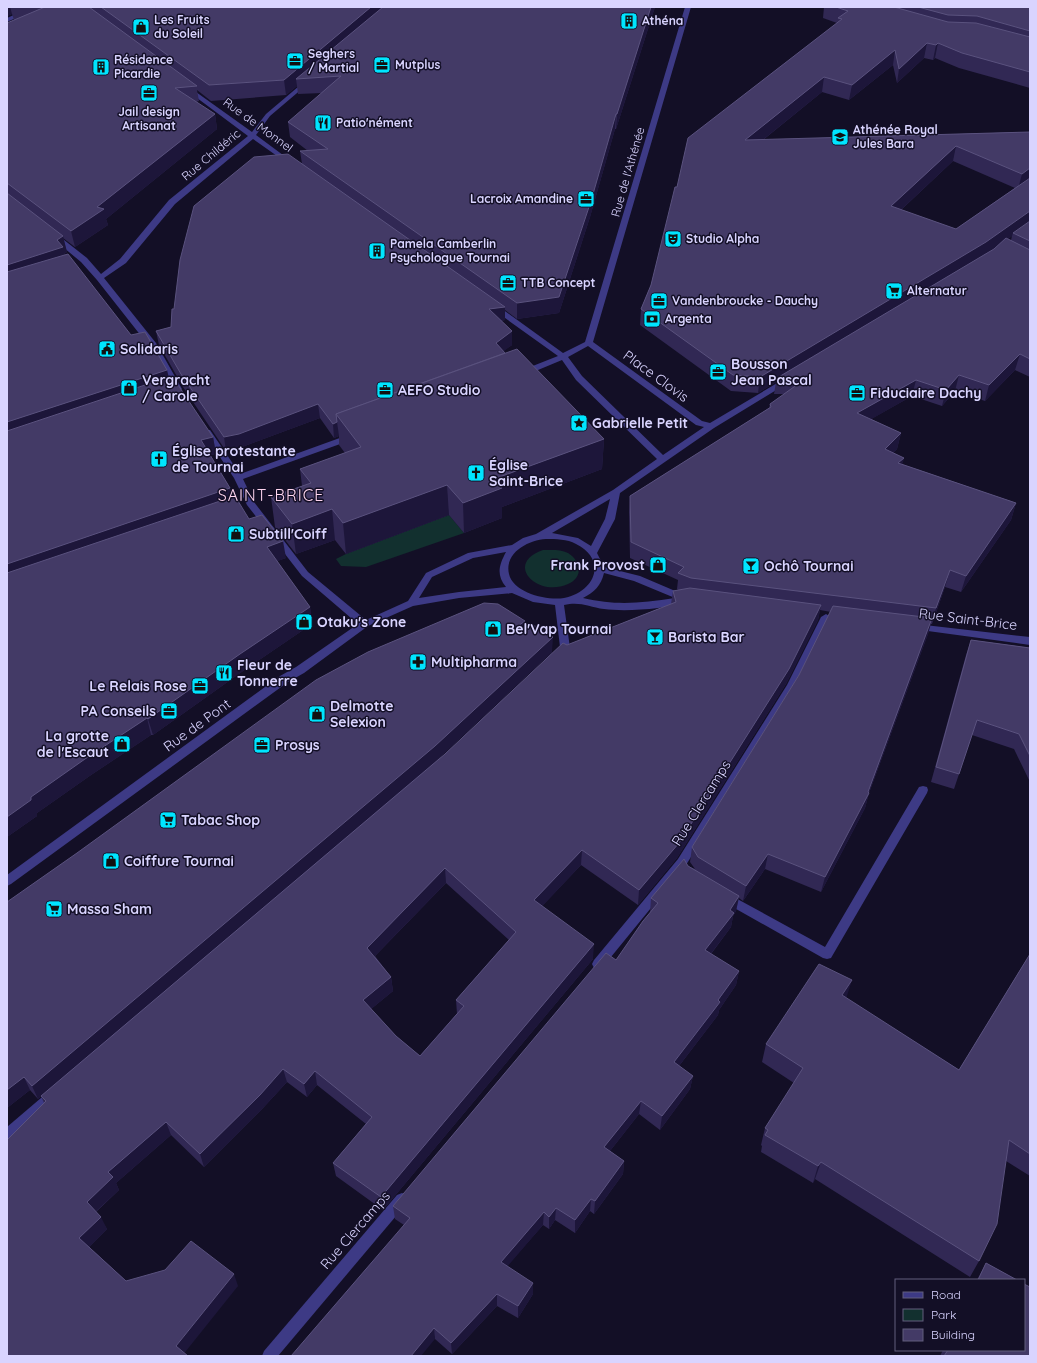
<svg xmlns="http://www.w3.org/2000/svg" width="1037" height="1363" font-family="Quicksand,sans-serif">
<rect width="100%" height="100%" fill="#130f26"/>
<g fill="#12302f">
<polygon points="449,515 464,533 366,567 341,566 336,559 346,554"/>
<path d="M 543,550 C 552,550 560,549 568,553 C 581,561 584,577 568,584 C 538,598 503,564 543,550 Z"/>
</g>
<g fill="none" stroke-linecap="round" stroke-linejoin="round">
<g fill="#3d3a85" fill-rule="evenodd">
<polygon points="32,7 40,7 7,22 7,18"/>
<path d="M 685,7 L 691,7 L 593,342 L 702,421 L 710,423 L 784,379 L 787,378 L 791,381 L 714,428 L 620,493 L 615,519 L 597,553 L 604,567 L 640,576 L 687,596 L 689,600 L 687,602 C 667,609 625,612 604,609 C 589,607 580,601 564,605 L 570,648 C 567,654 561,660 555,658 L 553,655 L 560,647 L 555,605 L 533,602 L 512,593 L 459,598 L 413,606 L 368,626 L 304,673 L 288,682 L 11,884 L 7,886 L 7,875 L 280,676 L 296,667 L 358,624 L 302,576 L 247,505 L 234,478 L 203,432 L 204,430 L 210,430 L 240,474 L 348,435 L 354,435 L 355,437 L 354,439 L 243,479 L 254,502 L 308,572 L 366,620 L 408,601 L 426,573 L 468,553 L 512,545 L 523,538 L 536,534 L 613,490 L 657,459 L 576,380 L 562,360 L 526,375 L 520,375 L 519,373 L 520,371 L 558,356 L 491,308 L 492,306 L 498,306 L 563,353 L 585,342 ZM 588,346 L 696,425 L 704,427 L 663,455 L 582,376 L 568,357 ZM 610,499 L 605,519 L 591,546 L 578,538 L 552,533 ZM 546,539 C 556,539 567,539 576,544 C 608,560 595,592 564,598 C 548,601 513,593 509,574 C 504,553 528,540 546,539 ZM 506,552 C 499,565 496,575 506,587 L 459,592 L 419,598 L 432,577 L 473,558 ZM 604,573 L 634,581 L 675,598 C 641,603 617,606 583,598 C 594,592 601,586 604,573 Z"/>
<polygon points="305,81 310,82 270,116 256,135 291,161 291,163 287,163 253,139 175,204 126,263 104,278 156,343 182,389 178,392 175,391 149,346 97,280 81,262 52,238 56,236 59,236 87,258 101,274 120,259 169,200 248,136 185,89 185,87 189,87 252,132 266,114"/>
<polygon points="826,614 831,617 795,690 686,865 602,968 598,969 594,968 592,964 594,960 678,859 787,685 821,617"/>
<polygon points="916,624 1030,637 1030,645 913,629 911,627"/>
<polygon points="923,786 927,787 928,790 927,793 831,958 827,959 823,958 722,901 720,898 722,895 726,893 730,895 825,947 919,787"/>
<polygon points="52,1090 56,1092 58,1096 56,1100 11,1139 7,1141 7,1127 48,1092"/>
<polygon points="402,1193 407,1195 409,1199 407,1203 278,1356 262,1356 264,1351 397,1195"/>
</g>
</g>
<g fill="#312854" fill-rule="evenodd">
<polygon points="7,7 655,7 616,129 615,129 590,217 559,313 517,319 505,310 505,320 501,321 512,331 512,345 503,351 604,439 602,469 502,507 502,518 464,533 449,515 346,554 335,540 296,554 275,527 271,497 302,486 300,469 345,453 339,445 339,436 334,438 320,418 242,447 226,451 183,387 159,345 156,331 171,327 174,309 302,164 300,151 308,151 290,137 288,122 322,93 298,94 297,86 286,95 211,101 197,90 199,101 196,102 215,114 217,129 106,219 108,225 75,247 63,238 67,252 64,254 65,255 131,335 169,377 213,437 216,454 210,455 230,488 232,497 249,519 286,558 277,561 310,607 312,624 243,671 153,735 151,735 91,775 37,813 37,816 7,837 7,23 14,20 12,14 7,16"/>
<path d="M 824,7 L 1030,7 L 1030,88 L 959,68 L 935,58 L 933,60 L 924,58 L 897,83 L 893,65 L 849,100 L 822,92 L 763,140 L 1030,132 L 1030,377 L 1015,370 L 985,401 L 955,391 L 942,406 L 912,396 L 871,419 L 901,433 L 897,449 L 893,453 L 904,458 L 902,464 L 1016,503 L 1011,520 L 961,592 L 945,587 L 932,624 L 931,624 L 928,634 L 869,793 L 865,808 L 821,892 L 765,869 L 743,901 L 739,898 L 736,911 L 733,916 L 731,927 L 711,954 L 739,971 L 736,985 L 719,1010 L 718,1015 L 679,1066 L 693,1076 L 690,1089 L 660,1130 L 639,1114 L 610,1151 L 624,1161 L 623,1174 L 594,1214 L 590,1211 L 575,1233 L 555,1220 L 549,1229 L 543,1225 L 507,1266 L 533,1294 L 518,1318 L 497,1306 L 452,1354 L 435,1339 L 404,1225 L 395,1219 L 393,1206 L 616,960 L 650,913 L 651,898 L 688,866 L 695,869 L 690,862 L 692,847 L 799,675 L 831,612 L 820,610 L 818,620 L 786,684 L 677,858 L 638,905 L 581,865 L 542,906 L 593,959 L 383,1210 L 336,1176 L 333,1163 L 366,1124 L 317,1085 L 307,1097 L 287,1082 L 263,1108 L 204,1167 L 171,1135 L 116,1183 L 119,1190 L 96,1212 L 107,1229 L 89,1247 L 126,1281 L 238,1286 L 7,1356 L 44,1103 L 41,1096 L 445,754 L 567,645 L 671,604 L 673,591 L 678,590 L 677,589 L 678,580 L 630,558 L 629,512 L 630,496 L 769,408 L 770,404 L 784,394 L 774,394 L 776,382 L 758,393 L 731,391 L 640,325 L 641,309 L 651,285 L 677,187 L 837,23 L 823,18 ZM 953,161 L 1015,188 L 956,229 L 901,210 ZM 1012,236 L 1011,240 L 1008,239 ZM 446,883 L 509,940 L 456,1000 L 457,1014 L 420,1056 L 396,1036 L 371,1009 L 393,991 L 391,977 L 375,956 Z"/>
<polygon points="525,621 525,628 552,652 436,761 38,1099 30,1090 7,1108 7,902"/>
<polygon points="971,640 1030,648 1030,782 1014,749 972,735 954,789 931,782 966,655"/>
<polygon points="1030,954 1030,1176 1006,1161 979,1261 970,1277 815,1179 813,1183 761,1152 762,1146 761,1145 765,1128 794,1083 762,1062 766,1044 846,998 959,1070"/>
<polygon points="986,1263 1017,1280 977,1280"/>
<polygon points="943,1350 1024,1350 1030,1356 940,1356"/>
</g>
<g fill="#1d163a">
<polygon points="7,7 10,7 12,14 7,16"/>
<polygon points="371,7 390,7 296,79 297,86 286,95 284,80"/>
<polygon points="651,7 655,7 616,129 617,114"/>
<polygon points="927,43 924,58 897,83 899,69"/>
<polygon points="938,43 935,58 933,60 936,45"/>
<polygon points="895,50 893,65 849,100 852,85"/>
<polygon points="824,77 822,92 743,156 745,140"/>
<polygon points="215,114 217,129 106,219 108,225 75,247 71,231 97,207"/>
<polygon points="616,114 615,129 590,217 559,313 517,319 517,303"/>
<polygon points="956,146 953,161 888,222 891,206"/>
<polygon points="1030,168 1030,180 1018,189 1022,174"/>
<polygon points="1030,211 1030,224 1013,233 1012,236 982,258 777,378 776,382 758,393 760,377"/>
<polygon points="63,236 67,252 64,254 67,263 7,282 7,265 57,240"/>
<polygon points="505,307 505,320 489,323 489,309"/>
<polygon points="512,331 512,345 496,357 496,343"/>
<polygon points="1020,354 1015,370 985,401 989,385"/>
<polygon points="167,370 171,386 7,440 7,422"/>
<polygon points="959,375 955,391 942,406 946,390"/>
<polygon points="916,380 912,396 854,429 857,413"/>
<polygon points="318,404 320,418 242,447 226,451 224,437"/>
<polygon points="337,422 339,436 334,438 333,424"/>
<polygon points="901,433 897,449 881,466 885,449"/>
<polygon points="213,437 216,454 204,456 201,440"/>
<polygon points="604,439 602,469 502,507 502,518 464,533 463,503 494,479"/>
<polygon points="904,458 900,474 898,463"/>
<polygon points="447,485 449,515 346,554 343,523"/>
<polygon points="230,488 233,504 7,582 7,564"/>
<polygon points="1016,503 1011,520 961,592 966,576"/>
<polygon points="332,509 335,540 296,554 292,524"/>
<polygon points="283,541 286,558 270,564 267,547"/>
<polygon points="950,570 945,587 932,624 936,608"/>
<polygon points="821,605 818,620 786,684 677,858 638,905 639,890"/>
<polygon points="310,607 312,624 243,671 153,735 148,719 240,654"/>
<polygon points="932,618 928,634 867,798 869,793 865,808 821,892 825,877 868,792"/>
<polygon points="525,621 525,635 514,629"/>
<polygon points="553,637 552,652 436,761 38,1099 32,1086"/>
<polygon points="147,718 151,735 91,775 37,813 37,816 7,837 7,817 31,797 85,759"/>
<polygon points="582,850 581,865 534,915 534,900"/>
<polygon points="768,854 765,869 743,901 746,886"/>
<polygon points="445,868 446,883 369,962 367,948"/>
<polygon points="739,896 736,911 733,916 731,927 703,964 705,950 730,910"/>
<polygon points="594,944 593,959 383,1210 381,1197"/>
<polygon points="739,971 736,985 719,1010 718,1015 672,1075 674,1062"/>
<polygon points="391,977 393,991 365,1014 363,1000"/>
<polygon points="852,980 846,999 842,995"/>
<polygon points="283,1069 287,1082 263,1108 204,1167 200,1154"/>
<polygon points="315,1071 317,1085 307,1097 304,1084"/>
<polygon points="693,1076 690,1089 660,1130 662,1116"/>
<polygon points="24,1077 30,1090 7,1108 7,1090"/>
<polygon points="641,1101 639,1114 603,1160 604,1147"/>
<polygon points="166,1122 171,1135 116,1183 119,1190 93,1214 87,1202 108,1172"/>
<polygon points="624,1161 623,1174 594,1214 595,1201"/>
<polygon points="821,1162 815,1179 813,1183 818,1166"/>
<polygon points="591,1199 590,1211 575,1233 575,1220"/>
<polygon points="556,1208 555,1220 549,1229 549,1217"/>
<polygon points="544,1212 543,1225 501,1274 501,1262"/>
<polygon points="101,1217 107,1229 86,1250 79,1238"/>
<polygon points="234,1274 238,1286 182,1356 176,1346"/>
<polygon points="533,1283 533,1294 518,1318 518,1306"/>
<polygon points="497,1294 497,1306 452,1354 451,1343"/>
<polygon points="434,1328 435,1339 421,1356 411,1356"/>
</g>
<g fill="#433a66" stroke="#5a527e" fill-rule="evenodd">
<polygon points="45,7 89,7 197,86 175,88 215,114 97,207 104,209 71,231 7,183 7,23"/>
<polygon points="101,7 371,7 284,80 209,85"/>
<polygon points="383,7 651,7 617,114 616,114 591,201 559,297 517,303 300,151 328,149 288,122 341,76 296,79"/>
<polygon points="836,7 894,7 948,22 976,23 1030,37 1030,72 962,53 938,43 936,45 927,43 899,69 895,50 852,85 824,77 745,140 1030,132 1030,168 1022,174 956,146 891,206 956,229 1030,178 1030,211 986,242 760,377 733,375 641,309 651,285 675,187 677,187 688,138 842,19 838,18 848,11"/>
<polygon points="918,7 1030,7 1030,31 977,16 948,15"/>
<polygon points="288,154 505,307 489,309 512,331 496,343 505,353 336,414 337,422 333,424 318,404 239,434 224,437 181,374 156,331 171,327 172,309 174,309 180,260 194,206 254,157"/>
<polygon points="7,193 63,236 57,240 63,247 7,265"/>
<polygon points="1030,221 1030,241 1013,233"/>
<polygon points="1006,238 1030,250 1030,359 1020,354 989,385 959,375 946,390 916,380 857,413 901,433 885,449 904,458 898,463 1016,503 966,576 950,570 936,608 691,578 678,573 684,567 631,542 630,496 771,407 770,404 805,379 777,378 994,249"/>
<polygon points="68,254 131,335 145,332 167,370 7,422 7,272"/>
<polygon points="517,349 604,439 494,479 502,488 463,503 447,485 343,523 332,509 292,524 271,497 311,483 300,469 361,447 336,414"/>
<polygon points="172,376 213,437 201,440 230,488 7,564 7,431"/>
<polygon points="235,496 249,519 262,515 283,541 267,547 310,607 240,654 148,719 147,718 85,759 31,797 31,800 7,817 7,573"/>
<path d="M 690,588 L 821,605 L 789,669 L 679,843 L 639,890 L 582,850 L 534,900 L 594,944 L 381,1197 L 333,1163 L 372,1117 L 315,1071 L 304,1084 L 283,1069 L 260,1095 L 200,1154 L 166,1122 L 108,1172 L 113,1177 L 87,1202 L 101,1217 L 79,1238 L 126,1281 L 165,1270 L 191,1241 L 234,1274 L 176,1346 L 188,1356 L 7,1356 L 7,1140 L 46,1101 L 41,1096 L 445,754 L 563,643 L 567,645 L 676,602 L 673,591 ZM 445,868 L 516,932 L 456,1000 L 464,1006 L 420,1056 L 396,1036 L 363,1000 L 391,977 L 367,948 Z"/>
<polygon points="484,603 498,604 525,621 514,629 535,626 553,637 435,746 32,1086 24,1077 7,1090 7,902 77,853 316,680 368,652"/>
<polygon points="833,606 932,618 868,792 869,793 825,877 768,854 746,886 698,857 692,847 799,675"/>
<polygon points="971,640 1030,648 1030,756 1019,734 977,720 959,774 936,767"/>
<polygon points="684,859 688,866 739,896 730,910 734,913 705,950 739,971 718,1000 720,1002 674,1062 693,1076 662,1116 641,1101 604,1147 624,1161 595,1201 591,1199 575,1220 556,1208 549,1217 544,1212 501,1262 533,1283 518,1306 497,1294 451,1343 434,1328 411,1356 291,1356 410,1218 393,1206 606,953 616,960 643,921 658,903 651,898"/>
<polygon points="1030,954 1030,1154 1009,1140 997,1224 979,1261 821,1162 818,1166 765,1135 768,1130 765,1128 803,1068 766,1044 819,964 852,980 842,995 959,1070"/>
<polygon points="986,1263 1017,1280 978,1280"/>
<polygon points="1024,1284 1030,1287 1030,1356 944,1356 948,1350 1024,1350"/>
</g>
<defs>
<g id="building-square" transform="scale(0.9)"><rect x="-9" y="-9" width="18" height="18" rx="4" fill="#00e5ff" stroke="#130f26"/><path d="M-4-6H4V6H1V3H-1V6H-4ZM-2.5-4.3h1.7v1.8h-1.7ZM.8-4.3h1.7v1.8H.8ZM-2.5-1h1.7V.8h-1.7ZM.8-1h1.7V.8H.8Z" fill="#111"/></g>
<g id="shop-square" transform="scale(0.9)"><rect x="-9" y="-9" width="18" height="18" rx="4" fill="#00e5ff" stroke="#130f26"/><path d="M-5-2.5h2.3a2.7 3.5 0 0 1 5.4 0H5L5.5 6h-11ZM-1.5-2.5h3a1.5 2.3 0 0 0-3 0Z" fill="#111"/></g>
<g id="office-square" transform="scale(0.9)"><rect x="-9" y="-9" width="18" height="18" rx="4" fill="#00e5ff" stroke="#130f26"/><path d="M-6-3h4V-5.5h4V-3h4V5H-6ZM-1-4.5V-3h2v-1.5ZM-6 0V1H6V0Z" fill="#111"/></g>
<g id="restaurant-square" transform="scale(0.9)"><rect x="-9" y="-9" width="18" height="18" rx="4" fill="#00e5ff" stroke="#130f26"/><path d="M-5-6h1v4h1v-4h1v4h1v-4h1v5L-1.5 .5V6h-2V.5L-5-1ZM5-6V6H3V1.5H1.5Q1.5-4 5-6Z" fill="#111"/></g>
<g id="school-square" transform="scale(0.9)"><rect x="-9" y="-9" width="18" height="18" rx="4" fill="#00e5ff" stroke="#130f26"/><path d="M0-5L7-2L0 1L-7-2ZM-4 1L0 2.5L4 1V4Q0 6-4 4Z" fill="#111"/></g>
<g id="theatre-square" transform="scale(0.9)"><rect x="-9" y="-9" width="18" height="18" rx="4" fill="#00e5ff" stroke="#130f26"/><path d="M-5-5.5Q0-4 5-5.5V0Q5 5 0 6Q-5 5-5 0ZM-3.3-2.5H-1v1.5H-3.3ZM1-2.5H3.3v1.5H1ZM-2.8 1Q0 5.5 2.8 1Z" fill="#111"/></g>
<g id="supermarket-square" transform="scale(0.9)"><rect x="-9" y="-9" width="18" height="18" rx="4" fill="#00e5ff" stroke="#130f26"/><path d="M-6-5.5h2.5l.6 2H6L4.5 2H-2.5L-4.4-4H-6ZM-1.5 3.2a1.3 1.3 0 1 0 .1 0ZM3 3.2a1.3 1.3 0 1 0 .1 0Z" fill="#111"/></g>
<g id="bank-square" transform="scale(0.9)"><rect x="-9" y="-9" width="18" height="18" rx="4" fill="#00e5ff" stroke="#130f26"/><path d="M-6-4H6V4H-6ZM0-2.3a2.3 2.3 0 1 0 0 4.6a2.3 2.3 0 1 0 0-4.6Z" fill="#111"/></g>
<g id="civic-square" transform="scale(0.9)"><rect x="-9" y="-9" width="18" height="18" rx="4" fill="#00e5ff" stroke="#130f26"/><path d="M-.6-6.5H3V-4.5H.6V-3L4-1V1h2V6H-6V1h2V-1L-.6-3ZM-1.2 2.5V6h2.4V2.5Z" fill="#111"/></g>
<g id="sight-square" transform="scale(0.9)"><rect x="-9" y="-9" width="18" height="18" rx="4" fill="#00e5ff" stroke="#130f26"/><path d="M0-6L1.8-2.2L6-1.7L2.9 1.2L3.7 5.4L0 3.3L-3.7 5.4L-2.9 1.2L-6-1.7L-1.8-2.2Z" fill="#111"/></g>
<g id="church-square" transform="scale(0.9)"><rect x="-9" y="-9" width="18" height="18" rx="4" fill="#00e5ff" stroke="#130f26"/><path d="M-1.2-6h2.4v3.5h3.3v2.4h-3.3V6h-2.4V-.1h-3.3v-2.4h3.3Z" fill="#111"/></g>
<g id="bar-square" transform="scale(0.9)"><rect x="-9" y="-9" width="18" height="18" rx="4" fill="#00e5ff" stroke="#130f26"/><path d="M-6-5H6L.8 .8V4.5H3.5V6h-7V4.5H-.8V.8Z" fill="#111"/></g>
<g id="pharmacy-square" transform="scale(0.9)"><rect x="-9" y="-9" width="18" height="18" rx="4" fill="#00e5ff" stroke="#130f26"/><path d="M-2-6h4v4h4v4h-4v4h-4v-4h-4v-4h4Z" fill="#111"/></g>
</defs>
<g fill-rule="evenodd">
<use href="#building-square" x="629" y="21"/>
<use href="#shop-square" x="141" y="27"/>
<use href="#office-square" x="295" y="61"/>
<use href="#office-square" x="382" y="65"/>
<use href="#building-square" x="101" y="67"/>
<use href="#office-square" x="149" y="93"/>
<use href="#restaurant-square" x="323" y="123"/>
<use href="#school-square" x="840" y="137"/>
<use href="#office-square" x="586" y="199"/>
<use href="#theatre-square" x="673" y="239"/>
<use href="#building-square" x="377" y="251"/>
<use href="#office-square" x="508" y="283"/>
<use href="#supermarket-square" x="894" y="291"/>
<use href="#office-square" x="659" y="301"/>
<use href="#bank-square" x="652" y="319"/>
<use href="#civic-square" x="107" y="349"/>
<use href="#office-square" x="718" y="372"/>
<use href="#shop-square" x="129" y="388"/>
<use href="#office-square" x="385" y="390"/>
<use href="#office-square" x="857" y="393"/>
<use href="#sight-square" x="579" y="423"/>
<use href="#church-square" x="159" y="459"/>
<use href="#church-square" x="476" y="473"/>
<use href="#shop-square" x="236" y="534"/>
<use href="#shop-square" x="658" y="565"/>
<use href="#bar-square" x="751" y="566"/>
<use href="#shop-square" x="304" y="622"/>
<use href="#shop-square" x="493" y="629"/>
<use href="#bar-square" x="655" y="637"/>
<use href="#pharmacy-square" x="418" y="662"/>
<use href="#restaurant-square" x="224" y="673"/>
<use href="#office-square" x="200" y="686"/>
<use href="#office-square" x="169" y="711"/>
<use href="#shop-square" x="317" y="714"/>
<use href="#shop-square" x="122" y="744"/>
<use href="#office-square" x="262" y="745"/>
<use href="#supermarket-square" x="168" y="820"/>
<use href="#shop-square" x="111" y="861"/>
<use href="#supermarket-square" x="54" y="909"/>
</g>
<g text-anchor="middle" stroke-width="3" stroke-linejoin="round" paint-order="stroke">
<g font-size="12" font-weight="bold" fill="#d9d4ff" stroke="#130f26" text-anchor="start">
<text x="154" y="24">Les Fruits<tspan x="154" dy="14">du Soleil</tspan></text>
<text x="642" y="25">Athéna</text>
<text x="308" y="58">Seghers<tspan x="308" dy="14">/ Martial</tspan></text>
<text x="114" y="64">Résidence<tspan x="114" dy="14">Picardie</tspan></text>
<text x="395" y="69">Mutplus</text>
<text x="149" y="116" text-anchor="middle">Jail design<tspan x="149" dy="14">Artisanat</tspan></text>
<text x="336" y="127">Patio'nément</text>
<text x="853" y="134">Athénée Royal<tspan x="853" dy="14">Jules Bara</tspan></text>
<text x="573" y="203" text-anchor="end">Lacroix Amandine</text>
<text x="686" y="243">Studio Alpha</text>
<text x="390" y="248">Pamela Camberlin<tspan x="390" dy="14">Psychologue Tournai</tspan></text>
<text x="521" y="287">TTB Concept</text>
<text x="907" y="295">Alternatur</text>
<text x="672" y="305">Vandenbroucke - Dauchy</text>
<text x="665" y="323">Argenta</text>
</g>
<g font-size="12" fill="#d9d4ff" stroke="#130f26">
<text transform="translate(258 125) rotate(36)" y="4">Rue de Monnel</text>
<text transform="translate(211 155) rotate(-40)" y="4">Rue Childéric</text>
<text transform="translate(628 172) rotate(-74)" y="4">Rue de l'Athénée</text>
</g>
<g font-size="14" font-weight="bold" fill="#d9d4ff" stroke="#130f26" text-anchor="start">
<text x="120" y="354">Solidaris</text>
<text x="731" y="369">Bousson<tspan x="731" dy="16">Jean Pascal</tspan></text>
<text x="142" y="385">Vergracht<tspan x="142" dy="16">/ Carole</tspan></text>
<text x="398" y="395">AEFO Studio</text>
<text x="870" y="398">Fiduciaire Dachy</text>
<text x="592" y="428">Gabrielle Petit</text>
<text x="172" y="456">Église protestante<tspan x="172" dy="16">de Tournai</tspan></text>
<text x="489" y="470">Église<tspan x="489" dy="16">Saint-Brice</tspan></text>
<text x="249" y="539">Subtill'Coiff</text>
<text x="645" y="570" text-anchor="end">Frank Provost</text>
<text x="764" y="571">Ochô Tournai</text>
<text x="317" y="627">Otaku's Zone</text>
<text x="506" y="634">Bel'Vap Tournai</text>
<text x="668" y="642">Barista Bar</text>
<text x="431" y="667">Multipharma</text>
<text x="237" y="670">Fleur de<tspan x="237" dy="16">Tonnerre</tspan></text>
<text x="187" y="691" text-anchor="end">Le Relais Rose</text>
<text x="330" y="711">Delmotte<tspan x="330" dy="16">Selexion</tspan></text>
<text x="156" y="716" text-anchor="end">PA Conseils</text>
<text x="109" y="741" text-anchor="end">La grotte<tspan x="109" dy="16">de l'Escaut</tspan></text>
<text x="275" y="750">Prosys</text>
<text x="181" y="825">Tabac Shop</text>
<text x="124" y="866">Coiffure Tournai</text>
<text x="67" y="914">Massa Sham</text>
</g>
<g font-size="14" fill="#d9d4ff" stroke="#130f26">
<text transform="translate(656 376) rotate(36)" y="5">Place Clovis</text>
<text transform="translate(968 619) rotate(7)" y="5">Rue Saint-Brice</text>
<text transform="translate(197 725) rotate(-36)" y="5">Rue de Pont</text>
<text transform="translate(701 803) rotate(-58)" y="5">Rue Clercamps</text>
<text transform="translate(355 1230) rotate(-49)" y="5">Rue Clercamps</text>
</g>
<g font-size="16" letter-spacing="1" fill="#ffd6f0" stroke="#130f26">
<text x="271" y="501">SAINT-BRICE</text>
</g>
</g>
<rect width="1037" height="1363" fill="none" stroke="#d9d4ff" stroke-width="16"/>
<rect x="895" y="1279" width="130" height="72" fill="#130f26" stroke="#625e7d"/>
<rect x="903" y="1292" width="20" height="6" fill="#3d3a85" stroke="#625e7d"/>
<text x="931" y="1299" font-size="12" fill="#d9d4ff">Road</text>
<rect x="903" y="1309" width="20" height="12" fill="#12302f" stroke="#625e7d"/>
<text x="931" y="1319" font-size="12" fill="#d9d4ff">Park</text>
<rect x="903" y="1329" width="20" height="12" fill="#433a66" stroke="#625e7d"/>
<text x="931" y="1339" font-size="12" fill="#d9d4ff">Building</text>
</svg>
